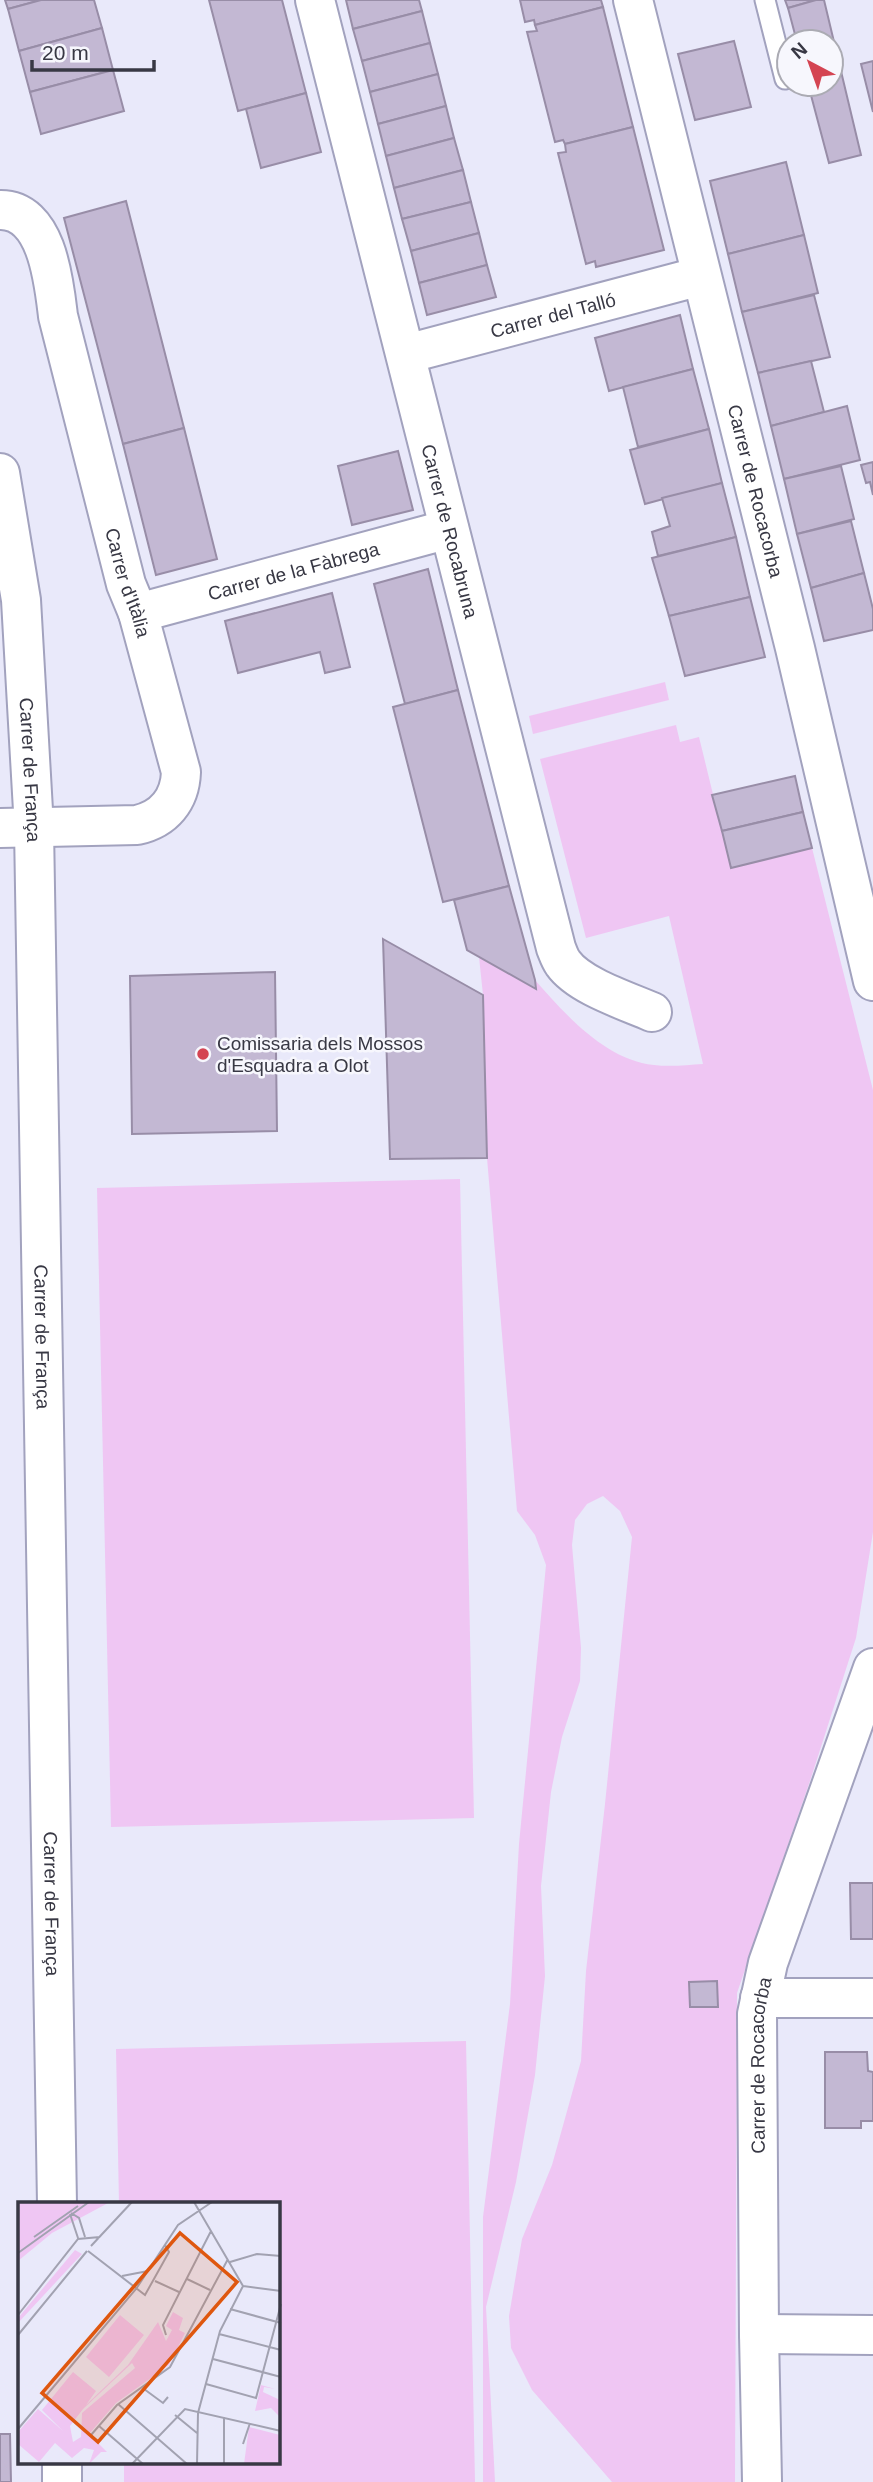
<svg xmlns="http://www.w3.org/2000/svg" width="873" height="2482" font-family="Helvetica,sans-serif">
<rect width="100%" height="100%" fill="#e9e9fa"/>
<g fill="#efc6f3">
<polygon points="665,682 669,700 533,734 529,716"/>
<path d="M 676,725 L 680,742 L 699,737 L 731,868 L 812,848 L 873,1090 L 873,1532 L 856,1638 L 810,1781 L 737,1993 L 735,2482 L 612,2482 L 532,2390 L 511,2348 L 509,2316 L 522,2239 L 552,2165 L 581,2061 L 586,1971 L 605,1804 L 632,1537 L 620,1511 L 603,1496 L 587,1504 L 575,1520 L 572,1545 L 581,1648 L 580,1681 L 562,1737 L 551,1792 L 541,1886 L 545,1976 L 535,2075 L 516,2182 L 486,2307 L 495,2482 L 483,2482 L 483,2217 L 510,2004 L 519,1844 L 546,1565 L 535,1535 L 517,1511 L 487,1158 L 483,995 L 479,957 L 535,989 L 535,980 C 565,1014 605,1060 654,1065 C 670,1067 687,1065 703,1064 L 669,916 L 586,938 L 540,759 Z"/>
<polygon points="460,1179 474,1818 111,1827 97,1188"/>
<polygon points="466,2041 475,2482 124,2482 124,2463 278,2463 278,2204 119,2204 116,2049"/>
</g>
<g fill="#c3b8d3" stroke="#988da7" stroke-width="2">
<polygon points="5,0 41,0 8,9"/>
<polygon points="41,0 94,0 102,28 19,51 8,9"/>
<polygon points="209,0 282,0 306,93 238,111"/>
<polygon points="346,0 419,0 422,11 353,29"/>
<polygon points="520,0 601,0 603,7 535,25 534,20 525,22"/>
<polygon points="785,0 816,0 788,8"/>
<polygon points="816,0 824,0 861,155 829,163 808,84 831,84 831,42 797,42 788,8"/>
<polygon points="603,7 633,127 565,144 563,140 555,142 527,32 537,31 535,25"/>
<polygon points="422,11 430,43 362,61 353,29"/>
<polygon points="102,28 113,70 30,92 19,51"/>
<polygon points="734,41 751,107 695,120 678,54"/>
<polygon points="430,43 438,74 370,92 362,61"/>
<polygon points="873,61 873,112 861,64"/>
<polygon points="113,70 124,111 41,134 30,92"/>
<polygon points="438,74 446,106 378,124 370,92"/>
<polygon points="306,93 321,152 261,168 246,109"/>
<polygon points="446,106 454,138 386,156 378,124"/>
<polygon points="633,127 664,250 596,267 595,261 586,264 558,153 566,152 565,144"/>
<polygon points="454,138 463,170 394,188 386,156"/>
<polygon points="786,162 804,235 728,254 710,181"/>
<polygon points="463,170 471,202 402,219 394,188"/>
<polygon points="126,201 184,428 123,444 64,218"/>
<polygon points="471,202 479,233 411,251 402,219"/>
<polygon points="479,233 487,265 419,283 411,251"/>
<polygon points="804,235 818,293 742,312 728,254"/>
<polygon points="487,265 496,297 427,315 419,283"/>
<polygon points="814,295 830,357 758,373 742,312"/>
<polygon points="680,315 693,369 609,391 595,338"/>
<polygon points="811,361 824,412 771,426 758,373"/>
<polygon points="693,369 709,429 638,447 623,387"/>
<polygon points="847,406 860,460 784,479 771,426"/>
<polygon points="184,428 217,559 156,575 123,444"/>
<polygon points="709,429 722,483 645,504 630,450"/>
<polygon points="398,451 413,510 352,525 338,466"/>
<polygon points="873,462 873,495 870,482 866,483 861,465"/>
<polygon points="841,466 854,519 797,534 784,479"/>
<polygon points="722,483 736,537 658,556 652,532 670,526 662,498"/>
<polygon points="851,521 864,573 811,588 797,534"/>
<polygon points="736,537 750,597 669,616 652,558"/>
<polygon points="428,569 458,690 405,704 374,584"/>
<polygon points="864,573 873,609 873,630 824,641 811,588"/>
<polygon points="332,593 350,667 325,673 320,652 238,673 225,621"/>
<polygon points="750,597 765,657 685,676 669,616"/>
<polygon points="458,690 509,886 443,902 393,707"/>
<polygon points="795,776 803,812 722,831 712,795"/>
<polygon points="803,812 812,848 731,868 722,831"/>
<polygon points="509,886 535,980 536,989 467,950 454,900"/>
<polygon points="383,939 483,995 487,1158 390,1159"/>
<polygon points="275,972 277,1131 132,1134 130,976"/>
<polygon points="850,1883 873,1883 873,1939 851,1939"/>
<polygon points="717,1981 718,2007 690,2007 689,1982"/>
<polygon points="825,2052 867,2052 868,2071 873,2072 873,2121 861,2121 861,2128 825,2128"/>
<polygon points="0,2434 10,2434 11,2482 0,2482"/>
</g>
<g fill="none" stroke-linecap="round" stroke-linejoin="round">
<g stroke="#a2a2be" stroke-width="23">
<polyline id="lane" points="765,0 785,79"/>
</g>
<g stroke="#a2a2be" stroke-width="42">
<g id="street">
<path id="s1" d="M 315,0 L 556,948 C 558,953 560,959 563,963 C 579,986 627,1001 652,1012"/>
<path id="s2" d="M 633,0 L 795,648 L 873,981"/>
<path id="s3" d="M 0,210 C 47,209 54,282 58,316 L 126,584 L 138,613 L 181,772 C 180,800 164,819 137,825 L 0,828"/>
<path id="s4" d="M 406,354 L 701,276"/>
<path id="s5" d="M 0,473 L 21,600 L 34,828 L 57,2204"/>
<path id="s6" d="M 138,613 L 449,529"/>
<polyline points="760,1998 873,1998"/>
<polyline points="759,2334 873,2335"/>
<polyline points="62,2463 62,2482"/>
<path id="s7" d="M 762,2481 L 759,2334 L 757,2014 L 768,1963 L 873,1668"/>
</g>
</g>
<use href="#lane" stroke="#fff" stroke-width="19"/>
<use href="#street" stroke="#fff" stroke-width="38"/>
</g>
<circle fill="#d44452" stroke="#f7f7fd" stroke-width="2.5" cx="203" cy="1054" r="7"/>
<g text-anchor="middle" stroke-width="5" stroke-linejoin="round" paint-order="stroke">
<g font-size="19" fill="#383844" stroke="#f7f7fd">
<text dy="7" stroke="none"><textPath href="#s4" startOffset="152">Carrer del Talló</textPath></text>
<text dy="7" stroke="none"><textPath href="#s2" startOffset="506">Carrer de Rocacorba</textPath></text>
<text dy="7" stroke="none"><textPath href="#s1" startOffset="548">Carrer de Rocabruna</textPath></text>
<text dy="7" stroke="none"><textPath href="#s6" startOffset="161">Carrer de la Fàbrega</textPath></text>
<text dy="7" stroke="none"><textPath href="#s3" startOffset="408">Carrer d'Itàlia</textPath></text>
<text dy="7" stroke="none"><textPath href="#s5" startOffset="299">Carrer de França</textPath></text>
<text dy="7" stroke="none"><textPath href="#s5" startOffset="866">Carrer de França</textPath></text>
<text dy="7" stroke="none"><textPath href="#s5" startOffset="1433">Carrer de França</textPath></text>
<text dy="7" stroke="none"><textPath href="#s7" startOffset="416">Carrer de Rocacorba</textPath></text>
</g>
<g font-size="19" fill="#383844" stroke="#f7f7fd" text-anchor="start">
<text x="217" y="1050">Comissaria dels Mossos<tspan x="217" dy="22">d'Esquadra a Olot</tspan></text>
</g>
</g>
<g transform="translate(18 2202)">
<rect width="262" height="262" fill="#e9e9fa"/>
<path d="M 0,0 L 92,0 L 34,31 L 0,59 ZM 57,48 L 64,52 L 0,121 L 0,116 ZM 155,110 L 165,116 L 161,128 L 167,131 L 151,163 L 98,201 L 71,232 L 89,250 L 83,250 L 71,262 L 76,248 L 66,246 L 54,256 L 37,241 L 21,260 L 0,242 L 0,230 L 20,207 L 45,229 L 24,208 L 55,170 L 78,189 L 68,203 L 110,163 L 140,120 L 148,139 L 154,128 L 148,124 ZM 114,161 L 117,166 L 64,211 L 63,235 L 55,240 L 52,224 L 65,207 ZM 102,113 L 126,133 L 91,175 L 68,155 ZM 243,183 L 257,187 L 246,185 L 245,190 L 262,198 L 262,215 L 253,206 L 237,209 ZM 231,225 L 262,233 L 262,262 L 226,262 Z" fill="#efc6f3" fill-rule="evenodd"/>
<path fill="none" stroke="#a2a2b1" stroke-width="2" d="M 176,0 L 225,84M 53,11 L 61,16 L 67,35M 52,12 L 60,36M 16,35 L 60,4M 73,44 L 114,0M 70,49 L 127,93 L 151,50 L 147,43M 0,51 L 71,0M 212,60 L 239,52 L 263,54M 104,74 L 130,69M 169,77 L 192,88M 137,79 L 161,90M 225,84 L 263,89M 212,107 L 263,121M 0,113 L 60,37 L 82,35M 201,132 L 263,148M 0,133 L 69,49M 148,133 L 145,123 L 193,29M 195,157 L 263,175M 188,182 L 238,196 L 263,102M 126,187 L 145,201 L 150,195M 100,202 L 169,262M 157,213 L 179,231M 206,215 L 206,262M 81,224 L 125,262M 0,227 L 118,87 L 160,23 L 194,0M 73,233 L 99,203 L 152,165 L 210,57M 225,242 L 232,221M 114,262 L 167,207 L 263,229M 179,262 L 180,211 L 202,129 L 225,84"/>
<path fill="#df570f" fill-opacity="0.15" stroke="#df570f" stroke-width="3.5" d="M 162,31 L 219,80 L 80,240 L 24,191 Z"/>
<rect width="262" height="262" fill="none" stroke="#383844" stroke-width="3.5"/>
</g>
<g transform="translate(810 63) rotate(319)"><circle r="33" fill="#f7f7fd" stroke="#ababb3" stroke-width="2"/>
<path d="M0-5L12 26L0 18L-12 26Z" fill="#d44452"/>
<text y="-10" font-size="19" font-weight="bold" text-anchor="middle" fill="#383844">N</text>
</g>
<path d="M32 60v10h122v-10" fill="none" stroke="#383844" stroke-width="3.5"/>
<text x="42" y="60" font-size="21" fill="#383844" stroke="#f7f7fd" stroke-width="5" paint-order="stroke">20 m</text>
</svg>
